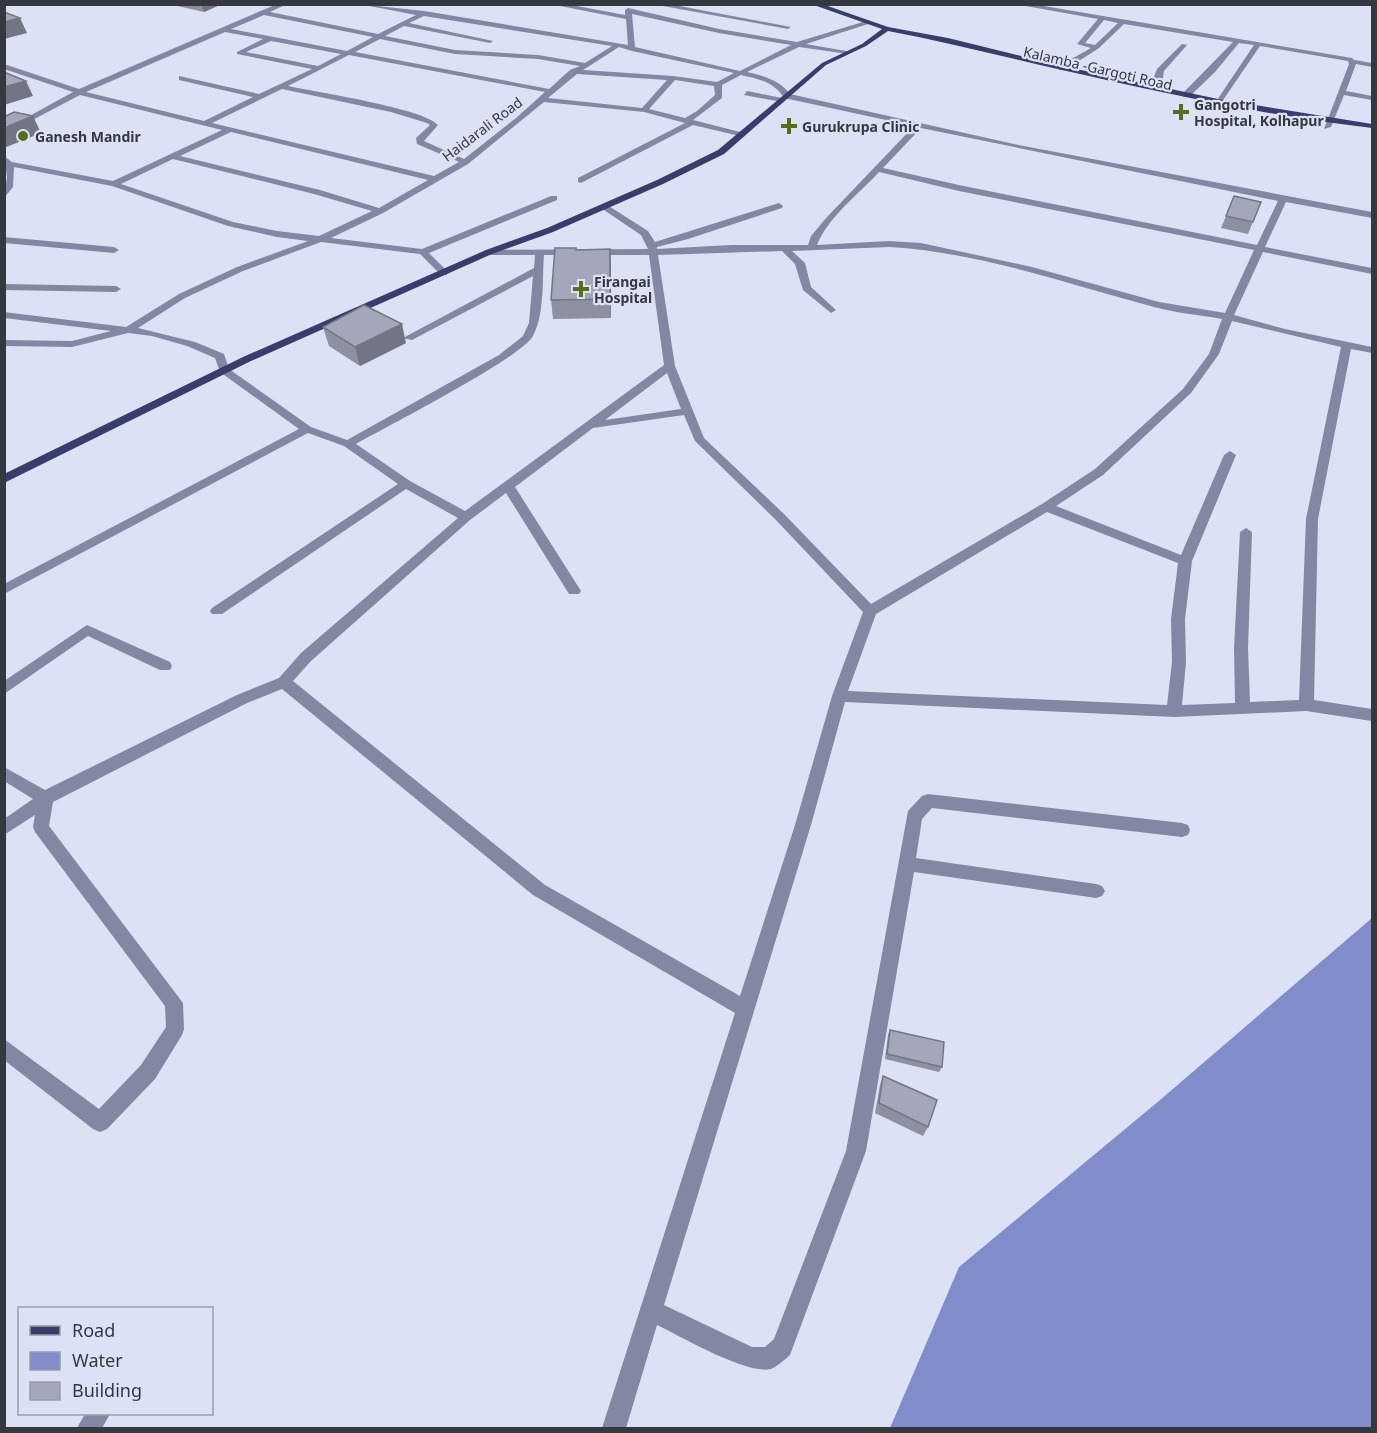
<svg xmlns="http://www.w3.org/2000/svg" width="1377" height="1433" font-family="'Noto Sans',sans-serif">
<rect width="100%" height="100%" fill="#dde1f4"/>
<path fill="#818dca" d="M1372 918V1428H890L959 1267 1160 1100Z"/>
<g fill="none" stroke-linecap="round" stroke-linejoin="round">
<path fill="#8288a3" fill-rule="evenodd" d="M277 4H287L270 12 378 34 416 15 359 4 424 11 628 45 626 19 550 4H566L625 15V10L628 8 719 29 797 42 866 21 868 24 806 44 846 51 848 54 799 47 747 72C764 76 780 80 790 94L1014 144 1372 212V218L1286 202 1265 247 1372 268V274L1263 252 1234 315 1285 329 1372 347V353L1351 349 1318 519 1314 700 1372 709V721L1306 711 1174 717 845 702 811 825 664 1305 752 1347H765L774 1339 846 1151 908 811 922 796 928 794 1182 823 1188 825 1190 830 1188 835 1182 837 932 808 922 819 916 858 1096 884 1102 886 1105 891 1102 896 1096 898 914 872 866 1151 790 1355C784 1360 778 1366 771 1369 747 1375 682 1337 657 1325L626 1428H602L735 1013 533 895 282 689 247 703 53 802 49 826 183 1003 184 1029 182 1035 155 1079 107 1129 100 1132 93 1129 4 1060V1039L99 1109 141 1065 166 1027 165 1006 35 832 33 827 35 815 4 835V819L33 799 4 781V767L45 790 237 695 279 678 301 653 458 518 406 489 222 614H212L210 611 212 608 398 484 344 446 308 433 4 594V584L299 429 220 372 215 358 187 346 152 336 128 333 72 347 4 346V340L72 341 111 331 4 318V312L126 327 179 294 237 267 308 241 277 237 228 226 112 186 14 167 13 187 4 198 7 177 4 156 12 162 113 181 222 130 80 95 4 135V130L73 92 4 69V64L79 89ZM632 14 719 33 791 45 740 71 635 47ZM264 15 373 37 347 51 231 29ZM424 16 612 46 585 63 538 55 455 50 385 36 404 26 490 43 493 41 409 23ZM225 32 263 39 237 52V54L312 69 259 94 179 76V80L253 97 204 121 86 92ZM380 39 455 54 538 59 580 66 570 70 549 89 355 52ZM271 41 341 54 318 66 246 52ZM619 47 632 51 734 73 717 82 673 76 583 70ZM349 55 545 92 516 118 464 159 424 141 438 125C423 108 315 92 288 86ZM577 74 667 80 642 108 548 98ZM741 75C759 79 774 82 784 98L914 126 827 217 811 236 808 245H731L657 249V247L688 239 782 208 783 206 779 203 655 242 648 231 604 203 600 206 601 208 641 235 648 249 486 250 484 252 489 255H535L534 268 403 338 412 340 533 276 529 323 523 336 499 355 347 440 311 427 229 369 224 354 195 342 138 328 185 298 243 271 321 242 420 254 441 275H447V271L429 253 557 200V196H551L422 249 331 238 383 213 468 164 544 102 644 112 685 123 578 178V182L581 183 693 125 744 137V133L693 120 722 98V85ZM675 80 714 86 715 95 697 111 685 118 649 109ZM282 89 391 112 427 123 430 125 416 138 417 144 459 162 434 176 212 123ZM921 128 1278 201 1257 245 959 185 883 168ZM231 132 428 180 379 208 320 190 180 156ZM173 159 314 194 372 211 319 236 277 231 233 222 121 184ZM879 172 959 191 1254 250 1225 313 1159 302 1032 267 921 243 889 241 817 245C828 217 859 194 879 172ZM889 247C979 252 1067 284 1154 307 1176 313 1200 315 1222 319L1209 354 1183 389 1095 469 1042 504 871 604 784 514 704 438 675 366 658 255 782 251 795 264 803 290 831 313 836 310 811 287 805 263 792 251ZM544 255H649L664 365 465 511 410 481 356 444C386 427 521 358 533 336 545 313 542 280 544 255ZM1232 321 1341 347 1306 519 1299 700 1250 702 1248 648 1252 532 1246 528 1240 532 1234 648 1235 703 1182 705 1186 662 1185 619 1192 561 1236 455 1230 451 1224 455 1181 555 1056 506 1103 475 1191 393 1219 354ZM667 373 681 409 605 420ZM684 415 695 441 776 520 863 612 832 696 795 825 740 996 545 885 293 681 311 661 470 520 506 493 569 594H579L581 591 515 487 593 428ZM1047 512 1178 563 1171 619 1172 662 1167 705 848 691 876 614Z
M652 4H669L791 27 788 29Z
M1014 4H1032L1352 58 1354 60 1372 63V67L1356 64 1346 91 1372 96V100L1344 95 1331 127 1324 129 1349 64 1348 61 1260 46 1221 103H1215L1254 45 1239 43 1215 72 1189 97H1183V93L1233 42 1124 24 1099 48 1065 70H1059V66L1091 48 1077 44 1098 19ZM1104 20 1118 23 1095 45 1085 43Z
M1182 44 1187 45 1164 71 1163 78 1155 89H1149L1157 69Z
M747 91 782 98 786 100 782 102 744 95Z
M4 237 114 247 119 250 114 253 4 243Z
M4 284 116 286 121 289 116 292 4 290Z
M87 625 170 662 172 666 170 670H160L88 636 4 694V681Z
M85 1414H110L102 1428H77Z"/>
<path fill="#373e6c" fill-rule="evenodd" d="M811 4H822L888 27 948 38 1062 66 1218 99 1372 124V128C1268 116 1164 93 1062 70 1004 57 947 42 888 31L866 46 826 65 724 154 663 184 553 232 492 254 251 361 4 483V474L243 357 486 250 547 228 657 180 718 150 822 63 862 44 882 29Z"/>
</g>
<path fill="#8c909f" d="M168 4H222L204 12Z
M1261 202 1248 234 1221 228 1226 216Z
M576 250 611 268V318L553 319 551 300Z
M323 327 406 343 360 366 329 346Z
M890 1030 942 1067 939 1072 885 1059 888 1035Z
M883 1076 928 1127 923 1136 875 1113 880 1085Z"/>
<path fill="#727582" d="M201 4H222L204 12Z
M20 18 27 33 4 39V22Z
M26 81 33 96 4 105V87Z
M33 116 41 133 4 148V128Z
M610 249 611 268V318L610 299Z
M402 324 406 343 360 366 355 347Z"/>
<path fill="#a3a7b9" stroke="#727582" stroke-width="1.5" d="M4 12 20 18 4 22Z
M4 72 26 81 4 87Z
M14 112 33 116 4 128V117Z
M1234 196 1261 202 1253 222 1226 216Z
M555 248H576V250L610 249V299L551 300Z
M364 305 402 324 355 347 323 327Z
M890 1030 944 1042 942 1067 887 1054Z
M883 1076 937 1100 928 1127 879 1103Z"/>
<g fill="#556d1f" stroke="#dde1f4" stroke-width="2">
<path d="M1178 103h6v6h6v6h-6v6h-6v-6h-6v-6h6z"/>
<path d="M786 117h6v6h6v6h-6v6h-6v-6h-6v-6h6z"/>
<circle cx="23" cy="136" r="6"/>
<path d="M578 280h6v6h6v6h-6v6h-6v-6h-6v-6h6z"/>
</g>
<g text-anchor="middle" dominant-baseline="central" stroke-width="4.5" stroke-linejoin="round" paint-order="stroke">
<g font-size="14" fill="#363840" stroke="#dde1f4">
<text transform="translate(1098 68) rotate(13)">Kalamba -Gargoti Road</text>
<text transform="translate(482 129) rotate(-37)">Haidarali Road</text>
</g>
<g font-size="14" font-weight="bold" fill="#363840" stroke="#dde1f4" text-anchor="start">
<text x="1194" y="104">Gangotri<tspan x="1194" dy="16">Hospital, Kolhapur</tspan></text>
<text x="802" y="126">Gurukrupa Clinic</text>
<text x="35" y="136">Ganesh Mandir</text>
<text x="594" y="281">Firangai<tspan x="594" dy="16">Hospital</tspan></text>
</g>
</g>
<rect width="1377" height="1433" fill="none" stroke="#363840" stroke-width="12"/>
<rect x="18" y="1307" width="195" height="108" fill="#dde1f4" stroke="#9a9dac" stroke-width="1.5"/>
<rect x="30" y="1326" width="30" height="9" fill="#373e6c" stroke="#9a9dac" stroke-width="1.5"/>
<text x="72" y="1337" font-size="18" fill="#363840">Road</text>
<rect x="30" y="1352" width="30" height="18" fill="#818dca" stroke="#9a9dac" stroke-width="1.5"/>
<text x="72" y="1367" font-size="18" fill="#363840">Water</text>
<rect x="30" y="1382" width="30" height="18" fill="#a3a7b9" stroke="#9a9dac" stroke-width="1.5"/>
<text x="72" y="1397" font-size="18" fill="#363840">Building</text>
</svg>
